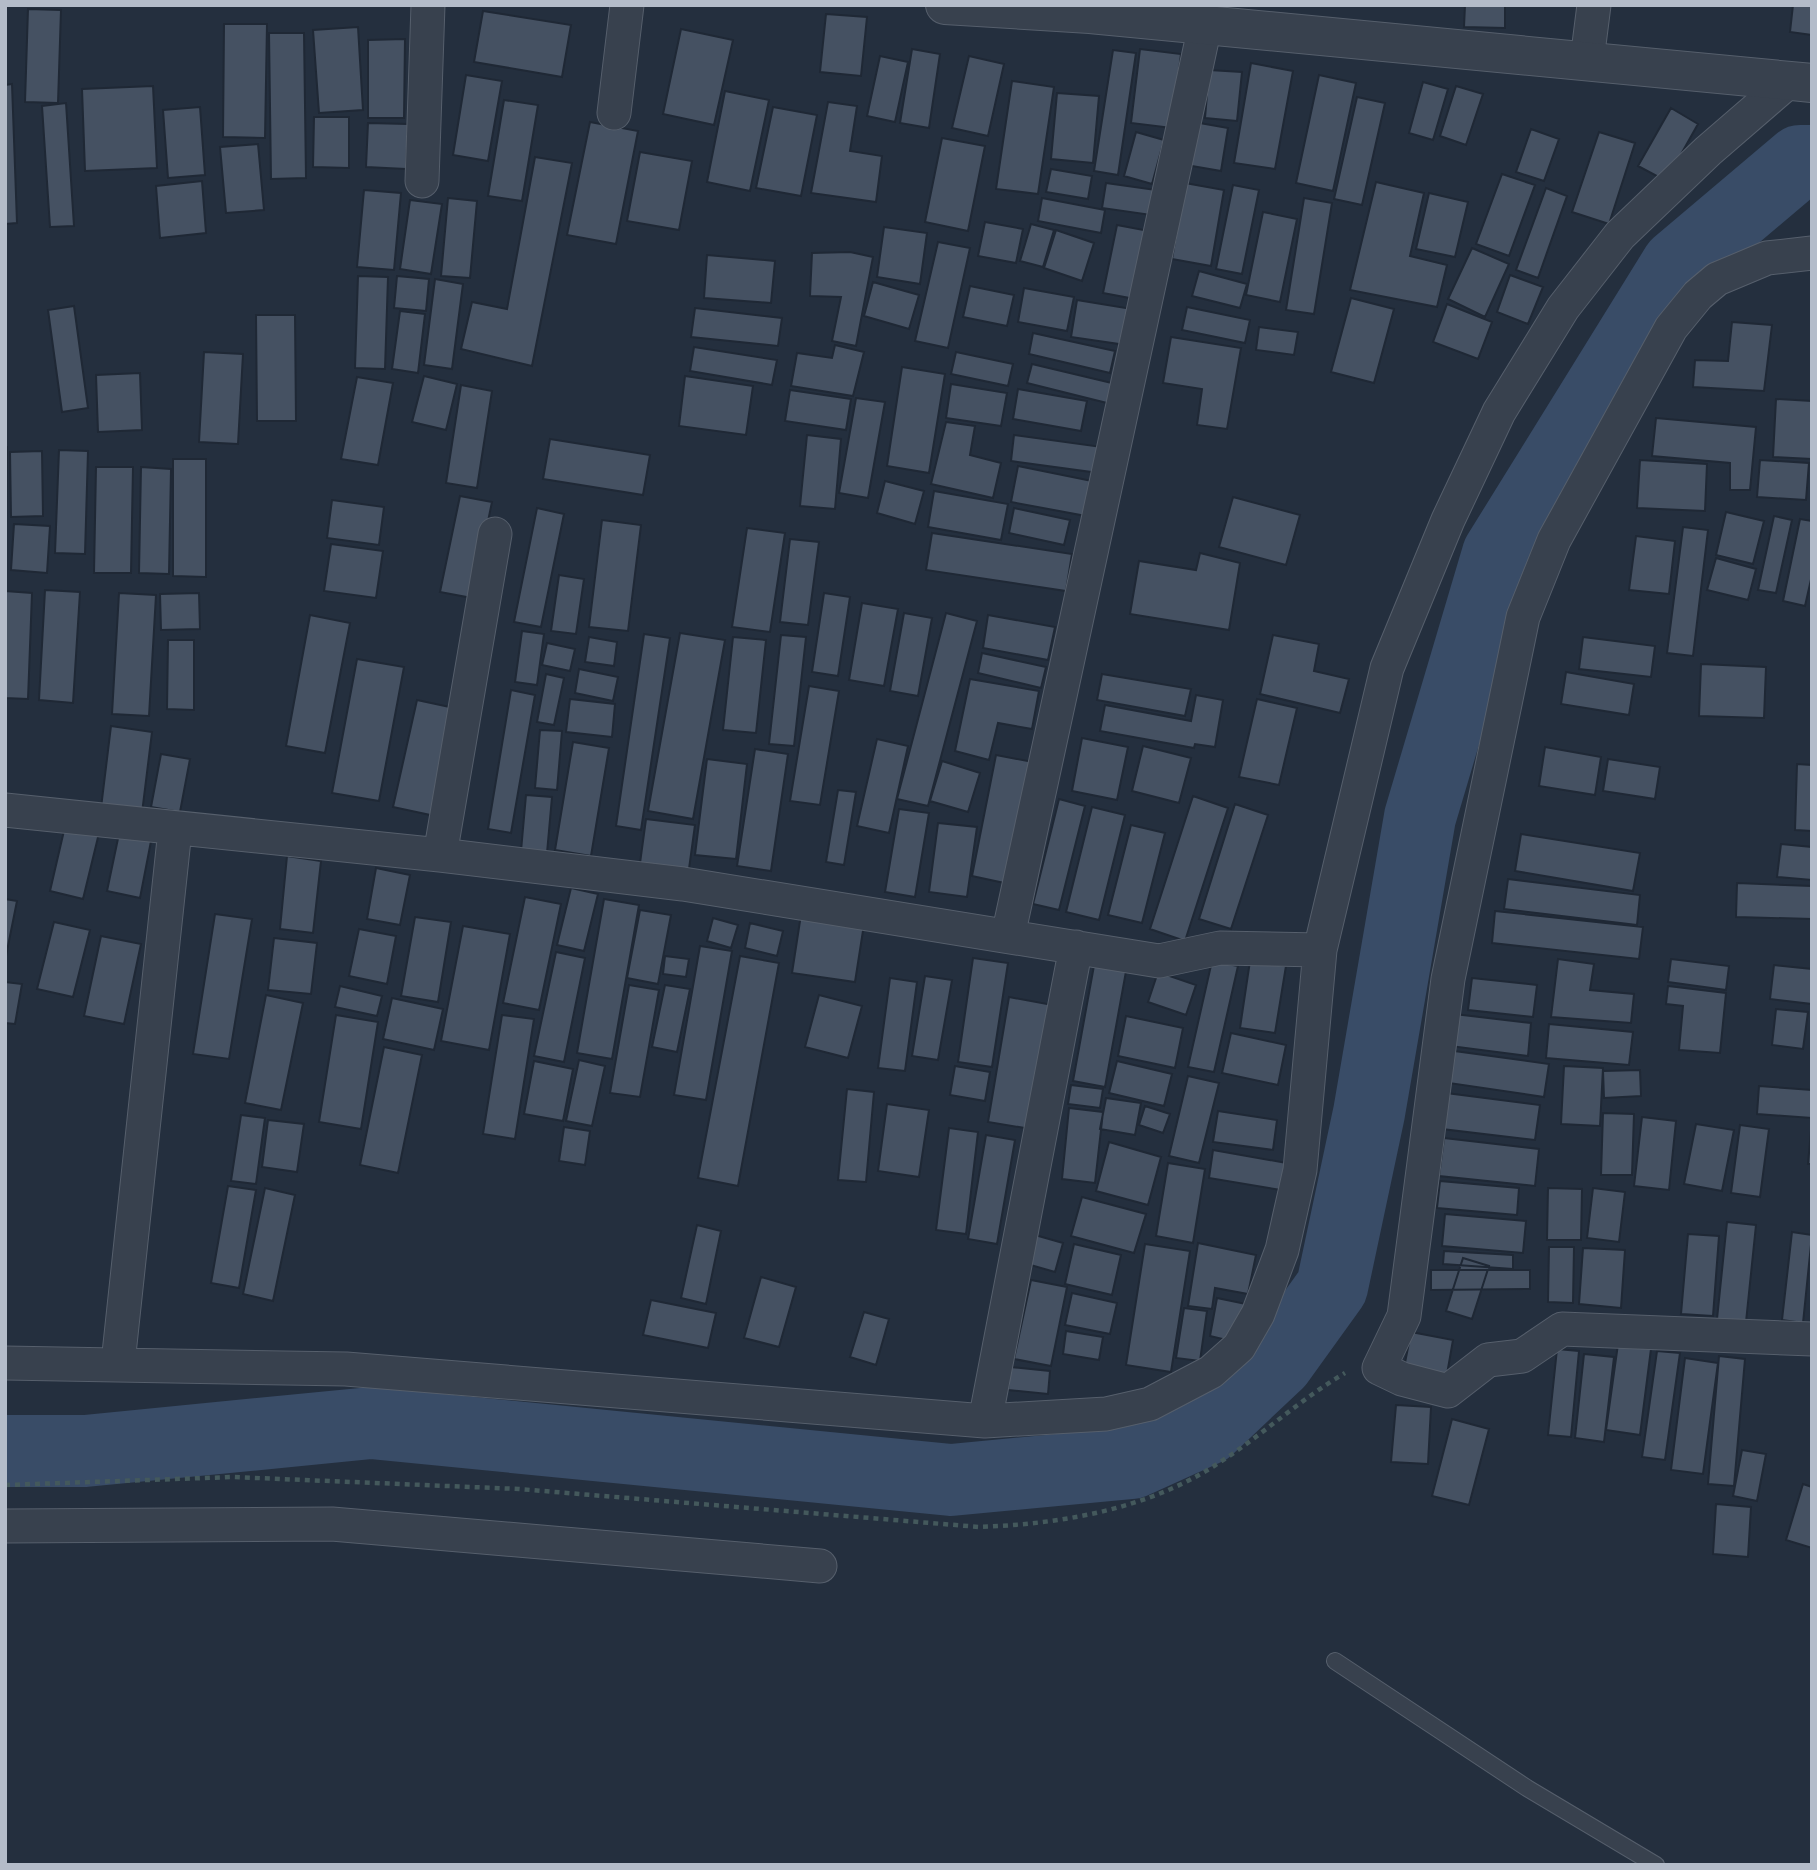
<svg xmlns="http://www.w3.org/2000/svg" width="1817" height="1870" font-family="'Nunito Sans',sans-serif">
<rect width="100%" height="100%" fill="#242f3e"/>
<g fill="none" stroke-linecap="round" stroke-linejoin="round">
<path stroke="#394c67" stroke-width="72" d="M5 1451H85L371 1423 951 1480 1132 1463 1207 1429 1278 1362 1332 1287 1369 1113 1420 817 1498 554 1677 265 1800 161H1812"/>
</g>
<path fill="#455162" stroke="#1f2835" stroke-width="2" d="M1465 5H1505V28L1464 27Z
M1793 5H1812V35L1790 32Z
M28 9 61 10 58 103 25 102Z
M483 11 571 25 562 77 474 62Z
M826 14 867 17 861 76 820 72Z
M224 24H267L265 138 223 137Z
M358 27 363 110 319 113 313 30Z
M681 29 733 40 714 125 663 114Z
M269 33H304L306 178 271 179Z
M405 39 404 118H368V40Z
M912 49 940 54 929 128 900 123Z
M1140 49 1181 54 1172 128 1131 123Z
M1113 50 1136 53 1118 175 1094 171Z
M880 56 908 62 895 122 867 116Z
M969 56 1004 64 988 136 952 128Z
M1251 63 1293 71 1275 169 1234 163Z
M1209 70 1242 72 1237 121 1205 118Z
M466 75 502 81 488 161 453 155Z
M1319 75 1356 83 1333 191 1296 183Z
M1012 81 1054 87 1038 194 996 189Z
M1423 82 1448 89 1433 140 1409 133Z
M12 84 17 223 5 224V85Z
M153 86 157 168 85 171 82 89Z
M1456 86 1483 94 1466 145 1440 136Z
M725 91 769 100 750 191 707 182Z
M1057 93 1099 96 1093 163 1051 159Z
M1357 97 1385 103 1362 205 1334 199Z
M504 100 538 105 522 201 488 196Z
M828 102 857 106 850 151 882 156 876 202 811 193Z
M66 103 74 226 50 227 42 106Z
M200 107 205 175 168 178 163 110Z
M773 107 817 115 801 196 756 188Z
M1671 108 1698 124 1666 181 1638 166Z
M314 117H349V168L313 167Z
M590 122 638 131 616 244 567 235Z
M1194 122 1228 128 1221 171 1186 165Z
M368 123 408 124 406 169 366 167Z
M1531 129 1559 139 1544 181 1516 172Z
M1136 132 1164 140 1152 184 1124 176Z
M1599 132 1635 143 1609 224 1572 212Z
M942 138 985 146 968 231 925 222Z
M258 144 264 210 226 213 220 147Z
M640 152 692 161 679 230 627 221Z
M535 157 572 163 532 366 461 349 472 302 507 309Z
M1051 169 1092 176 1088 199 1046 192Z
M1502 174 1535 185 1509 256 1476 244Z
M202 181 206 233 160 238 156 186Z
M1376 182 1424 193 1410 256 1447 265 1437 307 1350 290Z
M1106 183 1156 190 1151 215 1102 208Z
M1185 183 1224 190 1211 266 1172 259Z
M1233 185 1259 190 1242 274 1216 269Z
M1546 188 1567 196 1538 278 1516 270Z
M364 190 401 193 394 270 357 267Z
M1429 193 1468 202 1455 257 1416 249Z
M448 198 477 201 470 278 441 276Z
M1042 198 1105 210 1101 233 1038 221Z
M1304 198 1332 203 1314 314 1286 310Z
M410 200 442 204 431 274 400 269Z
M1263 212 1297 219 1280 302 1246 295Z
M985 222 1023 229 1016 263 978 256Z
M1031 224 1054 230 1043 267 1020 261Z
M1117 225 1149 231 1135 299 1103 293Z
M884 227 927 233 920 284 877 277Z
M1056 230 1094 243 1082 281 1044 268Z
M938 242 970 248 948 348 915 341Z
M1472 248 1509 264 1485 317 1448 299Z
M850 252 873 257 856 346 832 341 841 297 810 296 812 253Z
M707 255 775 261 771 303 704 298Z
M1199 271 1247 284 1240 308 1192 296Z
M1510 275 1543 287 1528 324 1497 312Z
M358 276 388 277 385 369 355 368Z
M397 276 429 279 426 311 394 308Z
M435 279 463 284 452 369 424 365Z
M873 282 919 295 909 329 864 316Z
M970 286 1014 295 1007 326 963 317Z
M1024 288 1074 297 1067 331 1018 322Z
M1351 298 1394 309 1374 383 1331 372Z
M1077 300 1132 309 1126 345 1071 337Z
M1447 304 1492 322 1478 359 1433 342Z
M74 306 88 408 62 412 48 310Z
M1187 307 1250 320 1245 343 1182 330Z
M695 308 782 318 778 346 691 337Z
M400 311 425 314 418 373 392 369Z
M256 315H295L296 421H257Z
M1732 322 1772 325 1764 391 1693 387 1695 360 1728 361Z
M1259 327 1298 332 1294 355 1256 350Z
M1033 333 1115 351 1110 373 1029 354Z
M1171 337 1241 348 1227 429 1197 425 1202 389 1163 383Z
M835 345 864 352 853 396 791 386 797 353 832 358Z
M694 347 777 360 772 385 690 371Z
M204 352 243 354 238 444 199 442Z
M956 352 1013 364 1008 386 951 374Z
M1032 364 1116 384 1111 404 1027 383Z
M902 367 945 374 929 473 887 466Z
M140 373 142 430 98 432 96 375Z
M424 376 457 384 446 430 412 422Z
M685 376 753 386 746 435 679 426Z
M357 377 393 383 378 465 341 459Z
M951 384 1007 393 1001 426 946 418Z
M461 385 492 391 477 488 446 483Z
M1018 389 1087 401 1081 431 1013 419Z
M790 390 851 399 846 430 785 421Z
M856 398 885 402 868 498 839 493Z
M1776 399 1812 401V459L1773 457Z
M1656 418 1756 427 1750 490H1730V463L1652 456Z
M946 422 975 426 970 455 1001 463 993 498 931 484Z
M807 435 841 439 835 509 800 506Z
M1014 435 1102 447 1099 473 1011 461Z
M550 439 650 455 643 495 543 479Z
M5 447H7L6 523H5Z
M59 450 88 451 85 554 55 553Z
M42 451 43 516 11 517 10 452Z
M173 459H206V577L173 576Z
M1640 460 1707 464 1705 511 1637 508Z
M1760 460 1809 463 1806 500 1757 497Z
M1018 466 1092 481 1086 516 1011 502Z
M96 467H133L131 573H94Z
M141 467 171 469 169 574 139 573Z
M885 481 924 491 915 524 877 513Z
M934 491 1008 504 1001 540 928 527Z
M460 496 492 502 472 598 440 592Z
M1233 497 1300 515 1286 565 1219 547Z
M332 500 384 507 379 545 327 538Z
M537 508 564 514 541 627 514 622Z
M1014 508 1070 520 1064 545 1009 533Z
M1726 512 1764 521 1753 564 1716 555Z
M1774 516 1792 520 1776 593 1758 590Z
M1800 519 1812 521V575L1805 606 1783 601Z
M602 520 641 525 628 631 589 627Z
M14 524 50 526 47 573 11 570Z
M1683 527 1708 530 1693 656 1667 653Z
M747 528 785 533 770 632 732 627Z
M932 533 1072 554 1066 591 926 570Z
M1636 536 1675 541 1669 594 1629 590Z
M790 539 819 542 808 625 780 622Z
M331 544 383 551 376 598 324 591Z
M1200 553 1240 563 1229 630 1130 614 1139 561 1196 570Z
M1716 558 1756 569 1748 600 1707 590Z
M559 575 584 579 576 634 551 631Z
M45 590 80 592 73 703 39 700Z
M5 591 32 593 28 699 5 698Z
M119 593 156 595 149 716 112 714Z
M199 593 200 629 161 630 160 594Z
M824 593 850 597 838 676 812 672Z
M862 603 898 609 884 686 849 680Z
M904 613 932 618 918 696 890 691Z
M946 613 977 621 928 806 897 799Z
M310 615 350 623 325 753 286 746Z
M988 615 1055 627 1048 660 983 648Z
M522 631 544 634 537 685 515 682Z
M680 633 725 640 693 819 648 811Z
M644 634 670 638 641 830 616 826Z
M781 635 806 637 794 746 769 744Z
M1273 635 1319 644 1314 671 1349 679 1340 713 1260 694Z
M589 637 617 642 614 666 585 662Z
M733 637 766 640 756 733 723 730Z
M1583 637 1655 646 1651 677 1579 669Z
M168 640H194V710L167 709Z
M547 643 575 649 570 671 542 665Z
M982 653 1046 667 1041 688 978 673Z
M357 659 404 667 379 801 332 793Z
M1701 664 1766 667 1764 718 1699 716Z
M579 669 618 677 613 701 575 693Z
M1566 672 1634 684 1629 715 1561 704Z
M546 674 564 678 554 725 537 722Z
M1102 674 1191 689 1185 716 1097 700Z
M970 679 1039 691 1032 729 998 723 989 760 955 751Z
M809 686 839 691 820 805 790 801Z
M511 690 535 695 511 833 488 829Z
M1196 695 1223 700 1215 747 1195 744 1194 748 1100 731 1105 705 1191 721Z
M570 699 615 704 612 737 566 732Z
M1257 699 1297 708 1279 785 1239 777Z
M417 700 459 709 435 816 393 807Z
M111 726 152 732 142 813 101 808Z
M540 730 562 731 557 790 535 788Z
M1082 738 1128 747 1117 800 1072 791Z
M877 739 908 746 889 833 857 826Z
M573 742 609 748 591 856 555 850Z
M1143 746 1191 758 1179 803 1132 791Z
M1545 747 1601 757 1595 795 1539 786Z
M755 749 788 754 771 871 737 866Z
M161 754 190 759 180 812 151 807Z
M996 755 1033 762 1009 884 972 876Z
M707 759 747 764 736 859 695 855Z
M1608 759 1660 767 1655 799 1603 791Z
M942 761 980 773 968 812 930 801Z
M1797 764 1812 765V831L1795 830Z
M838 790 856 792 844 865 826 862Z
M526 795 552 797 547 853 521 851Z
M1193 796 1228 808 1185 941 1150 929Z
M1059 799 1085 806 1059 910 1033 904Z
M1235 804 1268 815 1231 929 1199 919Z
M1092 807 1125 815 1099 920 1066 912Z
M899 809 929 813 915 897 885 892Z
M646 819 695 825 689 869 640 863Z
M66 822 100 829 83 899 50 891Z
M938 823 977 827 967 897 929 892Z
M1131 825 1165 833 1142 923 1108 915Z
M120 829 152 836 140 898 107 891Z
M1521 834 1640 853 1633 891 1515 871Z
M1781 844 1812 847V880L1777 877Z
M287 856 321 861 313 933 280 929Z
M376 868 410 875 400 925 367 919Z
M1508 879 1640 895 1637 925 1504 909Z
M1737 883 1812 886V919L1736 917Z
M571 888 598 894 584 951 557 945Z
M525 897 561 904 539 1010 503 1003Z
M5 899 17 901 5 961Z
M604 899 639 905 612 1059 577 1053Z
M802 908 865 918 855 982 792 973Z
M640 910 671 915 658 984 627 978Z
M1495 911 1643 927 1639 959 1492 943Z
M215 914 252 919 229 1059 193 1054Z
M415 917 451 922 438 1002 401 996Z
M713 918 738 925 731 948 707 941Z
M54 922 90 930 73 997 37 989Z
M750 923 783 931 777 956 745 948Z
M463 926 510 934 489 1050 441 1041Z
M359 929 396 936 387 984 349 976Z
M101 936 141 944 124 1024 84 1016Z
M274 938 317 943 311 994 268 990Z
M700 946 732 951 706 1100 674 1095Z
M556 952 585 958 564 1062 534 1056Z
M665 956 689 959 686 977 663 974Z
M740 956 779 963 738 1186 698 1178Z
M973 958 1008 963 992 1067 958 1062Z
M1558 959 1594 964 1590 990 1634 994 1631 1023 1551 1017Z
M1671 959 1729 966 1726 990 1668 982Z
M1095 960 1127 966 1105 1087 1073 1081Z
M1212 961 1238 966 1214 1072 1188 1067Z
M1250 961 1286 966 1275 1033 1240 1028Z
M1774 965 1812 969V1004L1770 999Z
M1158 972 1196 985 1186 1015 1148 1002Z
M925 976 952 980 938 1060 912 1056Z
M890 978 917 982 905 1071 878 1068Z
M1472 978 1537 985 1533 1017 1468 1010Z
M5 982 22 984 15 1024 5 1023Z
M629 985 659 990 640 1097 610 1093Z
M665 985 690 989 677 1052 652 1047Z
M340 986 382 996 377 1016 335 1007Z
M1668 986 1726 993 1720 1053 1679 1050 1683 1006 1666 1004Z
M266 995 303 1003 281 1110 245 1103Z
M819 995 862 1006 848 1058 805 1047Z
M1009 997 1058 1006 1037 1130 988 1122Z
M392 998 443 1009 434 1050 383 1039Z
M1776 1009 1808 1012 1803 1049 1772 1045Z
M1454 1014 1531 1023 1528 1056 1450 1046Z
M336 1015 378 1022 361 1129 319 1122Z
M502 1015 534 1019 515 1139 483 1134Z
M1126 1016 1183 1028 1175 1068 1118 1056Z
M1549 1024 1633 1032 1629 1065 1546 1058Z
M1231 1033 1286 1045 1278 1085 1222 1073Z
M384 1047 422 1055 398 1173 360 1165Z
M1447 1050 1549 1064 1544 1097 1442 1082Z
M579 1060 605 1066 592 1126 566 1121Z
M534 1061 573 1069 563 1121 524 1114Z
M1117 1061 1172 1074 1164 1106 1109 1093Z
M955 1066 990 1072 985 1101 950 1095Z
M1564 1066 1603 1068 1600 1126 1561 1124Z
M1640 1070 1641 1096 1604 1098 1603 1071Z
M1188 1076 1219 1083 1199 1163 1169 1156Z
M1071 1085 1103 1089 1100 1108 1068 1104Z
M1759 1086 1812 1090V1118L1757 1114Z
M847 1089 874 1092 866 1182 838 1180Z
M1446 1093 1540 1105 1535 1140 1442 1129Z
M1106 1098 1141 1103 1135 1135 1100 1129Z
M887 1104 929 1110 919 1177 878 1171Z
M1145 1106 1170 1114 1163 1133 1139 1125Z
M1069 1108 1103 1112 1095 1183 1062 1179Z
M1218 1111 1277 1120 1273 1150 1213 1142Z
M1603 1113 1634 1114 1632 1175H1601Z
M241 1115 265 1118 256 1184 231 1181Z
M1642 1117 1676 1121 1669 1190 1634 1186Z
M268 1120 304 1124 297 1172 262 1167Z
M1696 1124 1734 1130 1722 1191 1684 1184Z
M1740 1125 1769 1129 1760 1197 1731 1193Z
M564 1127 590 1131 585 1165 559 1161Z
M949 1128 978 1132 966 1234 936 1230Z
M1811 1131H1812V1164H1808Z
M986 1135 1015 1140 997 1244 968 1239Z
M1444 1138 1539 1149 1535 1186 1439 1176Z
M1109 1142 1161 1157 1148 1205 1096 1191Z
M1213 1150 1292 1164 1287 1191 1209 1178Z
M1168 1163 1205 1169 1193 1243 1156 1236Z
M1440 1181 1519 1188 1517 1215 1437 1208Z
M228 1186 256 1190 239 1288 211 1283Z
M265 1188 295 1195 273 1301 243 1294Z
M1548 1188 1582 1189 1581 1240H1547Z
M1593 1188 1625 1192 1619 1242 1587 1238Z
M1082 1197 1146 1214 1134 1253 1071 1236Z
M1445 1214 1526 1221 1523 1253 1442 1246Z
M1727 1222 1756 1225 1746 1322 1717 1319Z
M697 1225 721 1231 706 1304 681 1298Z
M1792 1232 1812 1235 1803 1323 1782 1320Z
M1688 1234 1719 1236 1713 1316 1681 1314Z
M1035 1235 1063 1243 1055 1272 1027 1264Z
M1198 1243 1256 1255 1248 1294 1215 1288 1212 1309 1188 1306Z
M1074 1244 1121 1255 1112 1295 1065 1284Z
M1145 1244 1190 1251 1171 1372 1126 1365Z
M1549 1247H1574L1573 1303 1548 1302Z
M1583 1248 1625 1250 1621 1308 1579 1304Z
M1444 1251 1513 1255V1269L1443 1264Z
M1463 1258 1489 1266 1472 1319 1446 1311Z
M1431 1270H1530V1289L1431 1290Z
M761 1277 796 1287 779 1347 744 1338Z
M1031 1280 1067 1287 1051 1366 1014 1359Z
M1072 1293 1117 1303 1110 1334 1065 1325Z
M1217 1298 1246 1304 1239 1343 1210 1336Z
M651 1300 716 1313 708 1348 643 1335Z
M1184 1308 1207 1311 1200 1361 1176 1358Z
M864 1312 889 1319 876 1365 850 1357Z
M1066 1331 1103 1337 1099 1360 1063 1354Z
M1411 1332 1453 1340 1446 1380 1403 1373Z
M1618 1344 1651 1349 1640 1435 1606 1430Z
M1557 1349 1579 1351 1571 1437 1548 1435Z
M1657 1351 1680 1353 1665 1460 1642 1457Z
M1584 1354 1614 1357 1604 1442 1575 1438Z
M1719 1356 1745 1359 1734 1486 1708 1484Z
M1685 1358 1718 1363 1703 1474 1671 1470Z
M1010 1367 1050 1371 1048 1394 1008 1390Z
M1396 1405 1431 1407 1428 1464 1391 1462Z
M1452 1419 1489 1429 1469 1505 1432 1496Z
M1742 1450 1766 1454 1757 1501 1733 1496Z
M1803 1484 1812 1487V1548L1786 1540Z
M1716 1504 1751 1507 1748 1557 1713 1554Z"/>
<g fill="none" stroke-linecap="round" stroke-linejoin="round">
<g stroke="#565f6c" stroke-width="18">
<path id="service" d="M1335 1661 1527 1788 1656 1865"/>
</g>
<g stroke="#565f6c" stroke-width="35">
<path id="minor" d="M1587 60 1594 5
M614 113 627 5
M422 181 428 5
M1812 253 1767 258 1717 279 1698 295 1671 328 1554 540 1523 617 1448 979 1404 1316 1379 1368 1402 1379 1448 1391 1488 1360 1522 1356 1562 1329 1812 1339
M5 810 440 855 683 884 1159 961 1220 948 1320 950 1300 1170 1282 1250 1258 1314 1239 1347 1211 1372 1150 1404 1106 1414 985 1421 346 1369 5 1363
M440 855 495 534
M1008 936 1205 26
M1320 950 1387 668 1448 520 1499 412 1563 308 1620 235 1708 151 1789 81
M118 1363 175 830
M985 1421 1076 947
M5 1526 332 1524 820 1566"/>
</g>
<g stroke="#565f6c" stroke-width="40">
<path id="tertiary" d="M945 5 1090 14 1812 83"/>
</g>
<path stroke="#44595c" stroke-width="4.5" stroke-dasharray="5 5" stroke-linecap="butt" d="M5 1485 233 1477 519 1489 979 1527C1059 1524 1145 1510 1214 1466 1259 1438 1299 1400 1345 1373"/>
<use href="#service" stroke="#38414e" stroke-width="16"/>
<use href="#minor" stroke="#38414e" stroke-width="33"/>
<use href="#tertiary" stroke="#38414e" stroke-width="38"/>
</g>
<rect width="1817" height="1870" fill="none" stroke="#b4bcc9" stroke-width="14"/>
</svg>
